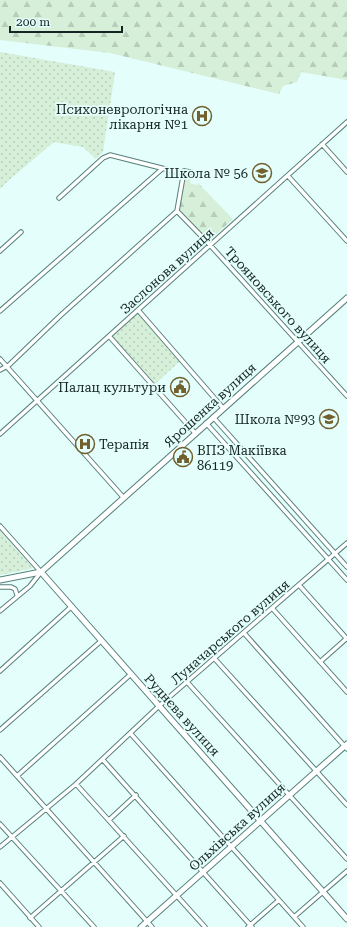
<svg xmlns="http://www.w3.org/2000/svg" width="347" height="927" font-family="'Roboto Serif',serif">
<defs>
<pattern id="grass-dots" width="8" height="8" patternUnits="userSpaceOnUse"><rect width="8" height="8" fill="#d5efd9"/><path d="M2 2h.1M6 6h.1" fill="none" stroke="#b6cdba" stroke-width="1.8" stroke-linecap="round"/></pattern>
<pattern id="forest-firs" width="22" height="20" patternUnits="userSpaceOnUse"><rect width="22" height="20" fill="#d5efd9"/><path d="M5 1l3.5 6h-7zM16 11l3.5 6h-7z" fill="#b6cdba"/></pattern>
</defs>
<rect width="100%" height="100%" fill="#e4fefb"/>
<path fill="url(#grass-dots)" d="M0 52 115 72 103 152 96 159 83 147 54 142 9 180 0 189Z
M138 310 181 360 153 386 109 336Z
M0 531 33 568 0 575Z"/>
<path fill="url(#forest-firs)" d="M0 0H347V80L301 72 297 82 283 86 279 94 110 53 0 40Z
M186 173 191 174 190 183 197 185 198 183 233 219 209 241 179 211Z"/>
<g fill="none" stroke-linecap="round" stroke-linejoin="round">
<g stroke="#57807b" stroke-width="5.5">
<path id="street" d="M322 144 347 172
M288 176 347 241
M59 198 103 158 110 155 181 173 184 171
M177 211 210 245 347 396
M177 211 184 171 191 172
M0 251 21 232
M138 310 223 408
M0 311 162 169
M109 336 195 433
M0 359 123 497
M0 370 9 365 61 315 177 211
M213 417 347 567
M206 423 347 580
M0 434 347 122
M0 526 41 572 30 586 0 611
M299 585 347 639
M0 587H11L15 589 17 595
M272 608 347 692
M244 633 347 749
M214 658 347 805
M320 662 347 638
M0 671 72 606
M187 682 347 859
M0 730 101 641
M131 734 303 927
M0 757 152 927
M103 760 252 927
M17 776 131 674
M76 784 205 927
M109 820 136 795
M0 824 94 927
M0 847 76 784 159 706 347 543
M0 883 39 927
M294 917 347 871
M30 918 124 836
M248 927 279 900"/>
</g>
<g stroke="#57807b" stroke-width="7">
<path id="secondary" d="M41 572 347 919
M41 572 347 298
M0 580 41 572
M141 927 347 744"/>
</g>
<use href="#street" stroke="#fff" stroke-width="3.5"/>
<use href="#secondary" stroke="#fff" stroke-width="5"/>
</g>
<defs>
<g id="hospital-ring" transform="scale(1)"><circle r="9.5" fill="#e4fefb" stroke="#70612f" stroke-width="1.5"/><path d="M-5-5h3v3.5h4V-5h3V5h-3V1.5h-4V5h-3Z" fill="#70612f"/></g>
<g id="school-ring" transform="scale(1)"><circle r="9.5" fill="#e4fefb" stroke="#70612f" stroke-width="1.5"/><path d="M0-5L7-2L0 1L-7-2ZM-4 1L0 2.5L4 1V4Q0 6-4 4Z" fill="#70612f"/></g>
<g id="civic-ring" transform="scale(1)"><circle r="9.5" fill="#e4fefb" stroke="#70612f" stroke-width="1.5"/><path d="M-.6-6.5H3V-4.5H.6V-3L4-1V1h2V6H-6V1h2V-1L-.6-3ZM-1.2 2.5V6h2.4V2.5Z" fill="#70612f"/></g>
</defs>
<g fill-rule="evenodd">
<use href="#hospital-ring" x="202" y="116"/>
<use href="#school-ring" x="262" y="173"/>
<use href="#civic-ring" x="180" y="387"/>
<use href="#school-ring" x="329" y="419"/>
<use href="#hospital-ring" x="85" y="444"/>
<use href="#civic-ring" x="183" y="457"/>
</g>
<g text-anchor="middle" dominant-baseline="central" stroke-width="3.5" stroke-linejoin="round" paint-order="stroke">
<g font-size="13" fill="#142523" stroke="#e4fefb" text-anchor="end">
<text x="188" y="109">Психоневрологічна<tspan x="188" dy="15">лікарня №1</tspan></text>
<text x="248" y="173">Школа № 56</text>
<text x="166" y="387">Палац культури</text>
<text x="315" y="419">Школа №93</text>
<text x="99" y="444" text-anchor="start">Терапія</text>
<text x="197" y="450" text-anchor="start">ВПЗ Макіївка<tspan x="197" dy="15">86119</tspan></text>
</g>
<g font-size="13" fill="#142523" stroke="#e4fefb">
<text transform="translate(167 271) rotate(-42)">Заслонова вулиця</text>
<text transform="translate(278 305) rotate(48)">Трояновського вулиця</text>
<text transform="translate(210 405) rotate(-42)">Ярошенка вулиця</text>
<text transform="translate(230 632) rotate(-41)">Луначарського вулиця</text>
<text transform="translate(182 715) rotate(48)">Руднєва вулиця</text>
<text transform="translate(237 827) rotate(-42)">Ольхівська вулиця</text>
</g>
</g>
<path d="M10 26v6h112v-6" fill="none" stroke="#142523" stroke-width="2"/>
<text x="16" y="26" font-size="12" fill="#142523" stroke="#e4fefb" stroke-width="3" paint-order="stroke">200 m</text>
</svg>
